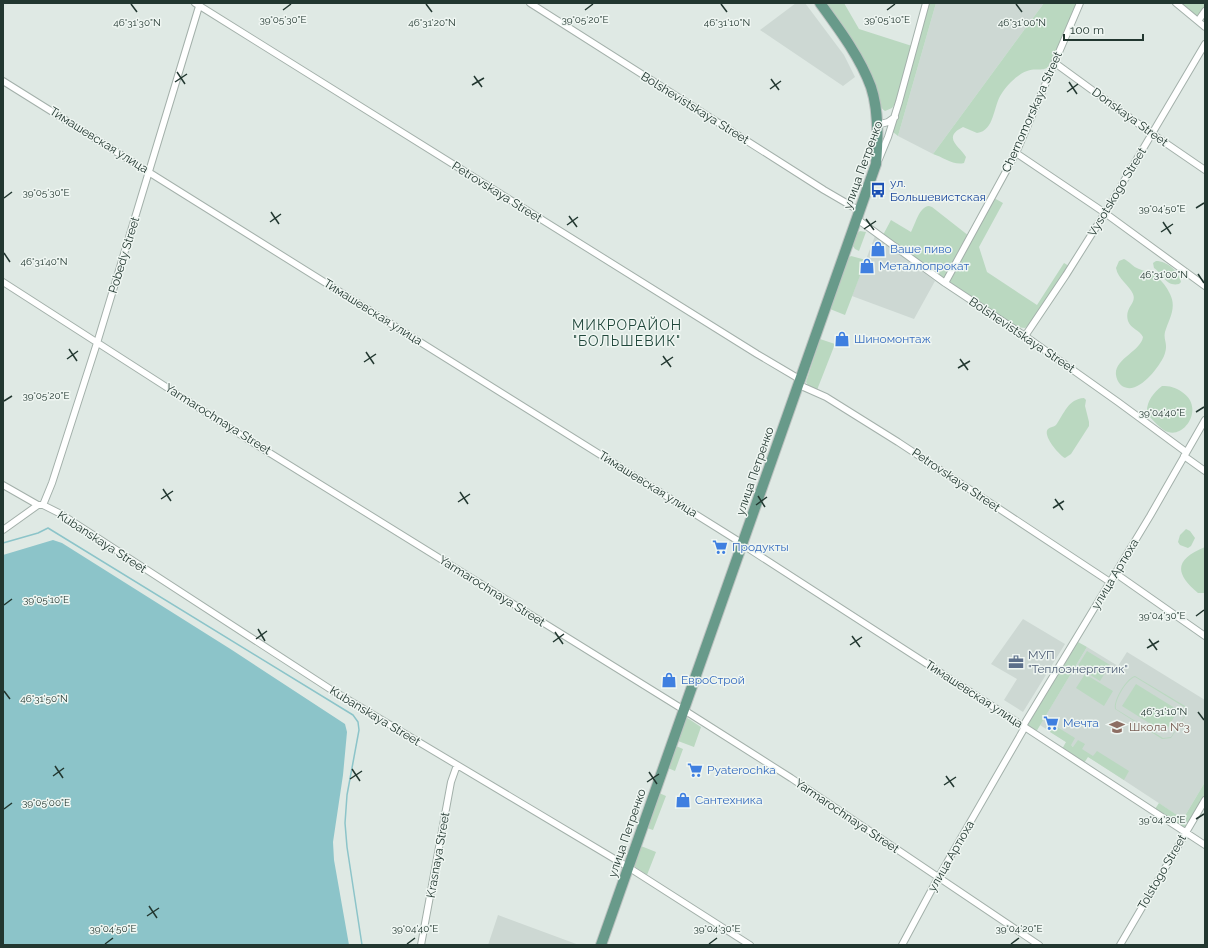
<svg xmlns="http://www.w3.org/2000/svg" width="1208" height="948" font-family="Raleway,sans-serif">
<rect width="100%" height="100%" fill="#dfe9e4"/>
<path fill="#cdd8d3" d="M796 3H805L844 55 855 77 843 86 760 30Z
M936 3H1044L933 154 898 136Z
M875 236 935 281 914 319 852 296Z
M1023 619 1065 644 1023 712 1004 700 1017 679 991 664Z
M1087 647 1118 666 1127 652 1205 700V782L1183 819 1040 725Z
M498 915 579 945H488Z"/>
<path fill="#bad8c0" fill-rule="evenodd" d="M825 3H844L859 29 912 46 895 104 892 108 885 111C876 106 875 83 871 74 863 51 839 23 825 3Z
M929 3H936L898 136 893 132Z
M1044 3H1078L1051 65C1042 73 1037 67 1027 71 1018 74 1007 85 1002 93 993 105 995 131 977 133L963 127C941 138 961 147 966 157L964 163C954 166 943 157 933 154Z
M1179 3H1205C1205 8 1202 14 1196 16Z
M994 198 1003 203 979 247 987 272 1037 305 1064 263 1069 266 1030 324 1025 328 1016 327 948 282Z
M929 206 932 207 969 236 945 280 883 235 891 220 911 232C916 223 919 207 929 206Z
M860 231 866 232 859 251 855 249 852 245 856 234Z
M851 256 866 260 845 315 830 309 848 258Z
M1124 259C1129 261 1133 267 1139 269 1154 274 1163 279 1170 294 1177 308 1169 319 1165 332 1163 341 1169 343 1164 356 1159 367 1139 394 1124 387 1120 385 1117 381 1116 375 1114 359 1141 351 1143 337 1140 330 1131 329 1128 321 1124 307 1137 304 1133 294 1129 285 1118 279 1116 268L1119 261Z
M1156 261C1167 261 1179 271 1181 282L1179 284C1166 287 1163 274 1154 268L1153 263Z
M820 339 835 344 817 390 809 387 806 382Z
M1162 386C1170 386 1175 387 1182 392 1205 407 1185 438 1168 432 1161 430 1153 420 1147 414 1146 402 1153 393 1162 386Z
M1084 398 1086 400 1085 406 1089 422V426L1071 454 1065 458C1059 455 1042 435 1048 429 1050 427 1054 427 1056 425 1064 414 1068 399 1084 398Z
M1186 529 1190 531 1195 538 1191 546 1188 548 1180 545 1178 542 1180 535Z
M1205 547V593H1198C1173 572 1176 559 1205 547Z
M1078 642 1087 647 1036 732 1027 726Z
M1087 651 1110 665 1100 681 1077 667Z
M1085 674 1113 691 1104 706 1076 688Z
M1135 676 1185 706 1186 715 1171 738 1162 739 1115 709C1113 701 1126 678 1135 676ZM1135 677 1184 707 1185 715 1171 737 1163 738 1116 709C1114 701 1127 679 1135 677Z
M1136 684 1178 710 1165 733 1122 706Z
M686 717 701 727 694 747 678 741Z
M1054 725 1075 738 1071 745 1073 747 1078 740 1085 744 1082 749 1093 756 1097 751 1129 771 1124 780 1088 757 1084 763 1062 749 1066 742 1050 732Z
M676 746 683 749 675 771 668 768Z
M1205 782V796L1185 829 1155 809 1159 803 1183 819Z
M659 793 666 796 653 830 647 828Z
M641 846 656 852 647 875 634 866Z"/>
<path fill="#8cc4c9" d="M53 540 62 543 232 650 345 724 347 732 343 775 333 842 334 860 349 945H3V555Z"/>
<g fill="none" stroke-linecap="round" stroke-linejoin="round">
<path stroke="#8cc4c9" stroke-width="1.5" d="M3 543 38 533 48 528 353 715 358 722 359 730 347 795 345 823 347 847 362 945"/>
<g stroke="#a3b0aa" stroke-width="8">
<path id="minor" d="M195 3 757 354 801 380
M530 3 824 190 860 211
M1176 3 1205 27
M1198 21 1205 11
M1055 63 1151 133 1205 170
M3 81 743 544
M877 125 888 122 895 117
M1016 153 1105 213 1205 286
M879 159 888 137 899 102 926 3
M857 219 945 283 1025 336 1118 402 1186 452
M3 282 244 437 684 710 791 778 1039 945
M945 283 1016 153 1080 3
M1025 336 1066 275 1105 213 1205 44
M799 385 826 397 898 442 1110 582
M1184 456 1205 471
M3 485 38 505H43L61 514 330 689 628 867 750 945
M43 505 52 483 97 343 200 3
M3 530 38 505
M743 545 1023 726 1205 845
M1115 573 1205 636
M1023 726 1150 516 1205 420
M421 945 451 782 457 765
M902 945 938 878 1025 727
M1120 945 1205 800"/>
</g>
<g stroke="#bdc3c1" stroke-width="12">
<path id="primary" d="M601 945 876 164C878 139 879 111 871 87 860 57 839 29 820 3"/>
</g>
<use href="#minor" stroke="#fff" stroke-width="6"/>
<use href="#primary" stroke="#689a8a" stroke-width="10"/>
</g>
<path fill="none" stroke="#223730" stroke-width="1.5" d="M131 4 137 12M426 4 432 12M721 4 727 12M1016 4 1022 12M283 10 291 4M585 10 593 4M887 10 895 4M177 72 185 84M474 76 482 87M771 79 779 90M175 82 187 74M1069 82 1077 94M472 85 484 78M770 89 781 81M1067 92 1078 84M4 198 12 192M1196 208 1204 203M271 212 279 224M569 216 577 227M866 219 874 230M270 222 281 214M1163 222 1171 234M567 225 578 217M864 229 876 221M1161 232 1173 224M4 253 10 262M1198 274 1204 283M69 349 77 361M366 352 374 364M663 356 671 367M67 359 78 351M960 359 968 370M364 362 376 354M661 365 673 357M958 368 970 361M4 401 12 396M1196 412 1204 407M163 489 171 501M460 492 468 504M758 496 765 507M161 499 173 491M1055 499 1063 510M458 502 470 494M756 505 767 497M1053 508 1064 501M4 605 12 599M1196 616 1204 610M258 629 265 641M555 632 563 644M852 636 860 647M256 639 267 631M1149 639 1157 650M553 642 564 634M850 645 862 637M1147 648 1159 641M4 691 10 699M1198 712 1204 720M55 766 63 778M352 769 360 781M649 772 657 784M53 776 64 768M946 776 954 787M350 779 362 771M647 782 659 774M944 785 956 777M4 809 12 803M1196 819 1204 814M149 906 157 918M147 916 159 908M105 944 113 938M407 944 415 938M709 944 717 938M1011 944 1019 938"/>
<defs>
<g id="bus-bare" transform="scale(1.2)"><path d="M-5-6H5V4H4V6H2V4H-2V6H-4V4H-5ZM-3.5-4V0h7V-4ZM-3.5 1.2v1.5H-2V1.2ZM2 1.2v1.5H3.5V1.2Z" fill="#1a4fb4" stroke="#eff6f2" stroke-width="2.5" paint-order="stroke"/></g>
<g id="shop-bare" transform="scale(1.2)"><path d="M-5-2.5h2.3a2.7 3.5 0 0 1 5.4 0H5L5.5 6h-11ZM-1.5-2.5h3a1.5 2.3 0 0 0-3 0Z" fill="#3f7fe0" stroke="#eff6f2" stroke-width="2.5" paint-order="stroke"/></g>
<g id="supermarket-bare" transform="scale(1.2)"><path d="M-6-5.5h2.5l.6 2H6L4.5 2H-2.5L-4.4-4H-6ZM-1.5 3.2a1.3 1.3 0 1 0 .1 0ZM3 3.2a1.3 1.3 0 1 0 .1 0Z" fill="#3f7fe0" stroke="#eff6f2" stroke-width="2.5" paint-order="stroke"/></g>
<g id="office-bare" transform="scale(1.2)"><path d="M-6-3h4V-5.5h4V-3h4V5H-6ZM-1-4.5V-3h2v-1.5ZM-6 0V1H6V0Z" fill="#5c6f8a" stroke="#eff6f2" stroke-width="2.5" paint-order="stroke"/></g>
<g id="school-bare" transform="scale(1.2)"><path d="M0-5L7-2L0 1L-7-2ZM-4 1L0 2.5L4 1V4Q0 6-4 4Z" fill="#8d6e63" stroke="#eff6f2" stroke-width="2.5" paint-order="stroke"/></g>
</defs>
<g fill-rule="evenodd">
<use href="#bus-bare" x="878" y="190"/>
<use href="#shop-bare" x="878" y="249"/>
<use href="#shop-bare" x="867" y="266"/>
<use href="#shop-bare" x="842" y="339"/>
<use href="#supermarket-bare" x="720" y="547"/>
<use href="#office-bare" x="1016" y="662"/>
<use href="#shop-bare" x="669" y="680"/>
<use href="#supermarket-bare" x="1051" y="723"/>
<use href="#school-bare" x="1117" y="727"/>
<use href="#supermarket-bare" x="695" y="770"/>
<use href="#shop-bare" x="683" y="800"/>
</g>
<g text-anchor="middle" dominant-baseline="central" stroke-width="3" stroke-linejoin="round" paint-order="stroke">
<g font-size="12" fill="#223730" stroke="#eff6f2">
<text transform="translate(695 108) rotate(32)">Bolshevistskaya Street</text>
<text transform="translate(1032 112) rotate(-66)">Chernomorskaya Street</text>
<text transform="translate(1130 117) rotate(36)">Donskaya Street</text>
<text transform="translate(99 140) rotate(32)">Тимашевская улица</text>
<text transform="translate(863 165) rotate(-70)">улица Петренко</text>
<text transform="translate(497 192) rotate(32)">Petrovskaya Street</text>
<text transform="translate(1117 192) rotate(-59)">Vysotskogo Street</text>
<text transform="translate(124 255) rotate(-73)">Pobedy Street</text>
<text transform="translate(373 312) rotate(32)">Тимашевская улица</text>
<text transform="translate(1022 335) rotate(34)">Bolshevistskaya Street</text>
<text transform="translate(218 419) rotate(32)">Yarmarochnaya Street</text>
<text transform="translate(755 471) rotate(-71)">улица Петренко</text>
<text transform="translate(956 480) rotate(34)">Petrovskaya Street</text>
<text transform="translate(648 484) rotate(32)">Тимашевская улица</text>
<text transform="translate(102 542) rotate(33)">Kubanskaya Street</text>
<text transform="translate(1115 574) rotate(-59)">улица Артюха</text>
<text transform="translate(492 591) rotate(32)">Yarmarochnaya Street</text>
<text transform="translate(974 694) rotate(33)">Тимашевская улица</text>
<text transform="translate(375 716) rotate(31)">Kubanskaya Street</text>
<text transform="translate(847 816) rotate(34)">Yarmarochnaya Street</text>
<text transform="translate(627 833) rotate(-71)">улица Петренко</text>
<text transform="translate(438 855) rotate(-80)">Krasnaya Street</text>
<text transform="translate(951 856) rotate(-60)">улица Артюха</text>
<text transform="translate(1162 872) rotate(-60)">Tolstogo Street</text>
</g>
<g font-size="12" fill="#164399" stroke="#eff6f2" text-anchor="start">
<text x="890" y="183">ул.<tspan x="890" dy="14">Большевистская</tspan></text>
</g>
<g font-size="12" fill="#366cbe" stroke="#eff6f2" text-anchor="start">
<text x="890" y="249">Ваше пиво</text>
<text x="879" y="266">Металлопрокат</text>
<text x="854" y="339">Шиномонтаж</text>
<text x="732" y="547">Продукты</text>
<text x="681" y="680">ЕвроСтрой</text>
<text x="1063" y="723">Мечта</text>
<text x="707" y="770">Pyaterochka</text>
<text x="695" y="800">Сантехника</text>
</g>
<g font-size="12" fill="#4e5e75" stroke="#eff6f2" text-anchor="start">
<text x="1028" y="655">МУП<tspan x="1028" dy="14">"Теплоэнергетик"</tspan></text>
</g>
<g font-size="12" fill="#785e54" stroke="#eff6f2" text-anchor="start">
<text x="1129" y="727">Школа №3</text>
</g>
<g font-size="14" letter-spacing="1" fill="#20473b" stroke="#eff6f2">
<text x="627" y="325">МИКРОРАЙОН<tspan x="627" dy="16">"БОЛЬШЕВИК"</tspan></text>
</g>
</g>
<g font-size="10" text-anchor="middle" fill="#223730" stroke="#eff6f2" stroke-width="3" stroke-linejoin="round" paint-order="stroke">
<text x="283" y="23">39°05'30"E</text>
<text x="585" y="23">39°05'20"E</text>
<text x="887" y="23">39°05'10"E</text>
<text x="137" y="26">46°31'30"N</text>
<text x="432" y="26">46°31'20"N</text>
<text x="727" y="26">46°31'10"N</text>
<text x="1022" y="26">46°31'00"N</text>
<text x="46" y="196">39°05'30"E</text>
<text x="1162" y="212">39°04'50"E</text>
<text x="44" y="265">46°31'40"N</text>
<text x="1164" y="278">46°31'00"N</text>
<text x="46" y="399">39°05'20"E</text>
<text x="1162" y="416">39°04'40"E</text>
<text x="46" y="603">39°05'10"E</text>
<text x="1162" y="619">39°04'30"E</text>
<text x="44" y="702">46°31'50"N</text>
<text x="1164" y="715">46°31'10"N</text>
<text x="46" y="806">39°05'00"E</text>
<text x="1162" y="823">39°04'20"E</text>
<text x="113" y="932">39°04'50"E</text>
<text x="415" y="932">39°04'40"E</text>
<text x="717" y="932">39°04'30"E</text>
<text x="1019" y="932">39°04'20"E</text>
</g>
<rect width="1208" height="948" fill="none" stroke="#223730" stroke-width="8"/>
<path d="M1064 34v6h79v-6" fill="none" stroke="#223730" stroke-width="2"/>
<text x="1070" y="34" font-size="12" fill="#223730" stroke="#eff6f2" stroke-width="3" paint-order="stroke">100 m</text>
</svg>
